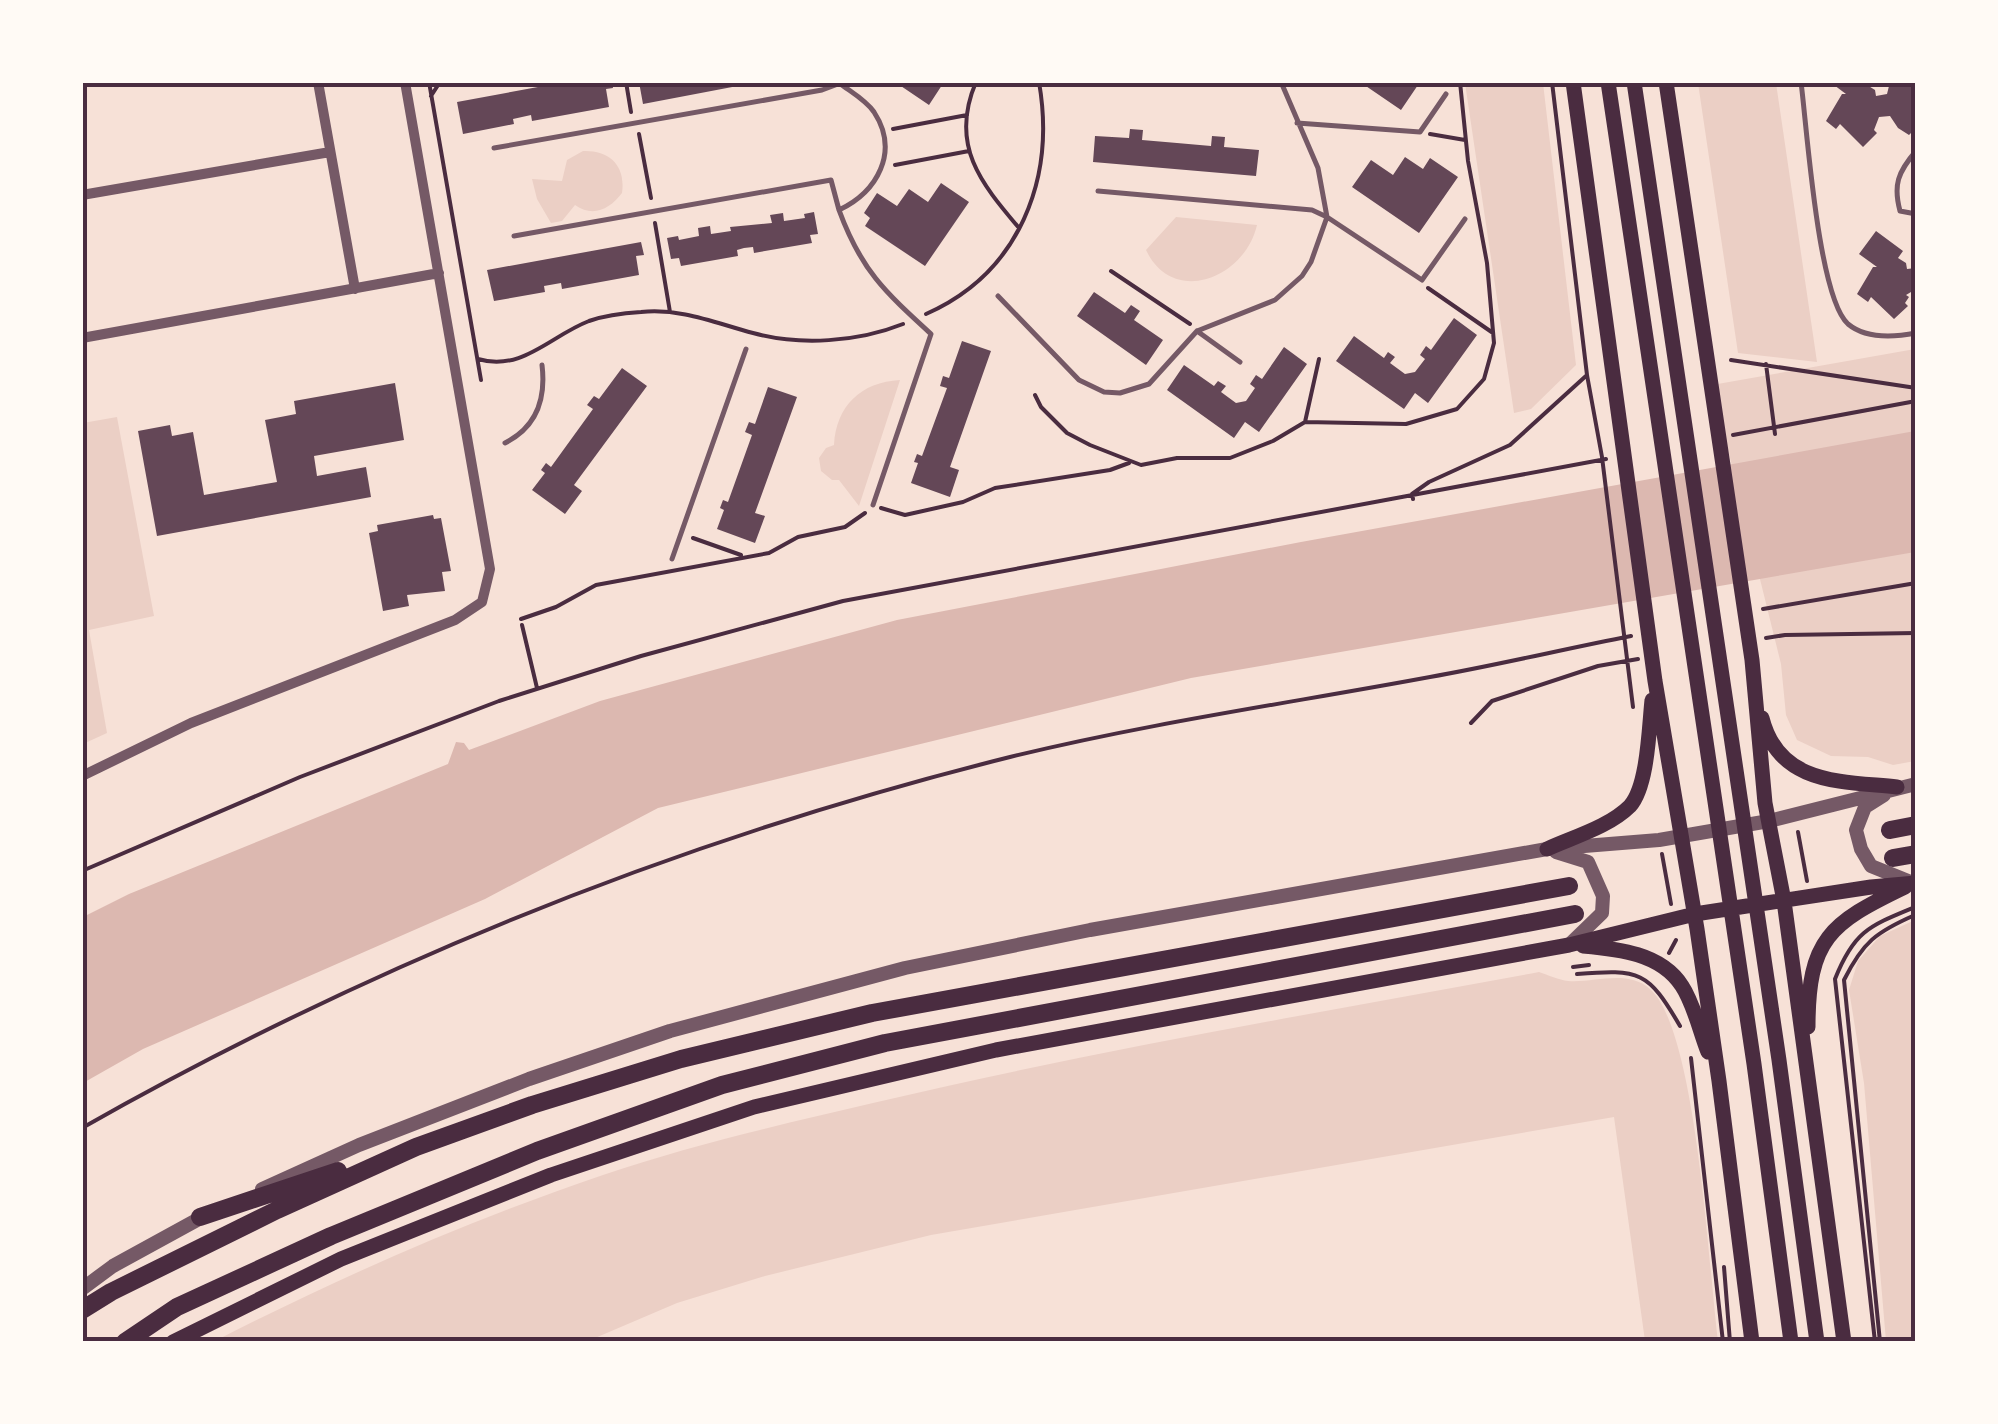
<svg xmlns="http://www.w3.org/2000/svg" width="1998" height="1424" font-family="Rubik,sans-serif">
<rect width="100%" height="100%" fill="#f7e1d7"/>
<path fill="#ebcfc5" d="M1465 83H1543L1576 365 1531 409 1514 413Z
M1698 83H1776L1817 362 1738 353Z
M583 151C609 150 626 165 622 193 610 209 593 218 575 205L562 221 551 223 537 199 532 179 562 181 567 160Z
M1176 217 1257 225C1245 278 1173 307 1146 250Z
M1915 349V761L1893 765 1868 757 1831 756 1797 740 1786 715 1781 664 1712 385Z
M900 380 859 506 839 480H832L821 471 819 458 826 448 834 445C836 406 861 382 900 380Z
M117 417 154 616 89 630 107 733 83 744V423Z
M1915 920V1341H1886L1864 1083 1849 990 1858 961 1880 936Z
M1539 972C1548 975 1559 980 1568 981 1595 983 1627 969 1650 989 1697 1030 1709 1273 1718 1341H1645L1614 1117 931 1235 765 1276 677 1303 588 1341H215C340 1277 470 1220 603 1175 691 1145 783 1124 873 1103 1093 1051 1316 1013 1539 972Z"/>
<path fill="#dcb8b0" d="M1915 431V552L1191 678 658 808 485 899 143 1049 83 1083V917L129 894 448 764 456 742 464 743 469 750 600 701 897 620 1301 542Z"/>
<path fill="#644757" d="M565 82H612L613 88 606 89 609 107 532 121 531 115 513 119 514 124 463 134 457 102Z
M639 82H748V84L643 104Z
M895 82H944L929 105Z
M1360 82H1420L1401 110Z
M1830 82H1869L1867 85 1875 90 1876 96 1887 94 1890 82H1912L1916 85V135L1911 133 1909 135 1898 128 1890 116 1879 117 1874 130 1877 133 1863 147 1840 124 1836 129 1826 121 1842 94H1846Z
M1130 129 1143 130 1142 140 1177 143 1211 146 1212 136 1225 137 1224 147 1259 150 1256 176 1093 162 1095 136 1129 138Z
M1405 157 1423 169 1430 158 1458 177 1419 233 1352 187 1371 160 1393 175Z
M941 183 969 202 925 266 865 226 870 218 864 213 877 193 897 206 909 189 928 202Z
M814 212 818 234 810 235 812 243 754 253 753 247 744 248 737 250 738 256 681 266 679 258 671 259 667 238 678 236 679 240 699 236 698 228 710 226 711 234 731 231 730 227 772 223 770 215 783 213 784 221 805 218 804 214Z
M1876 231 1903 251 1898 258 1906 263 1907 269 1916 268V289L1906 295 1909 297 1905 303 1908 306 1894 319 1871 297 1868 302 1857 294 1873 267H1877L1859 254Z
M641 242 644 255 636 256 639 275 562 289 561 283 544 286 545 292 494 301 487 270Z
M1094 292 1125 313 1131 305 1140 311 1134 320 1163 340 1146 365 1077 316Z
M1454 318 1477 335 1428 403 1415 393 1404 409 1336 361 1354 336 1384 358 1388 352 1395 357 1390 363 1405 374 1415 372 1425 359 1420 355 1426 346 1431 350Z
M962 341 991 351 950 467 959 470 950 497 911 483 918 463 914 462 917 454 922 456 947 388 940 386 943 376 949 378Z
M1284 347 1307 364 1259 432 1245 422 1234 438 1167 390 1184 365 1214 386 1218 381 1226 386 1221 392 1236 403 1246 401 1255 388 1250 384 1256 375 1262 379Z
M622 368 647 386 574 485 582 491 565 514 532 490 545 473 541 470 546 463 551 467 593 409 587 405 594 396 599 399Z
M395 383 404 440 314 456 317 476 366 467 371 497 157 536 138 431 170 425 172 436 193 432 204 495 277 482 265 420 296 414 294 401Z
M768 387 797 397 755 513 765 516 755 543 717 529 724 510 720 508 723 500 728 502 752 435 745 432 749 422 755 424Z
M433 515 434 519 441 518 451 571 442 572 445 591 407 595 409 606 383 611 369 533 378 531 377 525Z"/>
<g fill="none" stroke-linecap="round" stroke-linejoin="round">
<path stroke="#4a2c40" stroke-width="4" d="M429 82 481 380
M626 82 631 112
M976 82C949 145 981 183 1019 228
M1552 82 1587 375 1602 457 1633 707
M431 96 440 82
M893 129 967 115
M639 134 651 198
M1430 134 1465 140
M895 165 969 151
M655 223 670 312
M1111 271 1190 324
M1428 288 1493 333
M926 314C1019 273 1056 180 1039 82
M478 359C522 372 550 336 589 321 606 315 624 313 641 312 682 308 715 323 753 333 800 346 858 342 903 324
M1731 360 1916 388
M1766 364 1775 434
M1035 395 1041 407 1067 433 1090 445 1141 465 1177 458H1230L1273 441 1305 422 1406 424 1457 409 1484 379 1494 343 1487 263 1468 161 1460 82
M1305 422 1319 359
M1733 435 1916 401
M1413 499 1412 494 1429 482 1510 445 1587 375
M881 508 905 515 963 502 995 488 1110 470 1129 463
M693 538 741 555
M1763 609 1916 583
M521 619 556 607 596 585 769 553 798 537 845 527 865 513
M522 625 537 688
M1766 638 1785 635 1916 633
M1471 723 1492 701 1598 666 1638 659
M1798 832 1807 881
M1662 854 1671 904
M82 871 300 777 499 701 641 656 843 601 1606 459
M1669 953 1676 940
M1573 967 1589 965
M1577 974C1640 969 1648 971 1680 1026
M1691 1058 1723 1342
M82 1128C373 963 686 838 1010 757 1149 723 1290 703 1430 677 1498 665 1564 649 1631 636
M1724 1267 1730 1342
M1875 1342 1835 979C1854 931 1869 926 1915 907
M1880 1342 1844 980C1863 942 1876 932 1915 915"/>
<path stroke="#755966" stroke-width="5" d="M838 82C849 91 865 99 874 112 900 152 877 192 839 210 861 270 884 291 931 334L873 505
M1801 82C1807 128 1818 297 1848 324 1866 339 1895 337 1916 333
M1297 123 1420 132 1446 94
M494 148 822 90 838 84
M1916 151C1898 172 1893 185 1900 211L1916 214
M1098 191 1312 210 1327 217 1422 280 1465 219
M514 236 831 180 839 210
M998 296 1079 380 1104 392 1120 393 1149 384 1197 331 1275 300 1302 276 1311 262 1327 217 1318 168 1281 82
M1197 331 1240 362
M505 443C537 427 546 398 542 365
M672 559 746 349"/>
<path stroke="#755966" stroke-width="10" d="M318 82 355 289
M82 195 330 152
M82 338 439 273
M82 776 191 723 455 620 482 602 490 569 405 82"/>
<path stroke="#755966" stroke-width="14" d="M1884 795 1865 807 1856 830 1861 849 1871 866 1913 883
M1556 852 1588 862 1603 896 1602 913 1569 945
M262 1189 359 1145 529 1079 670 1031 905 968 1090 930 1547 849 1659 840 1769 821 1916 784
M82 1289 113 1266 206 1215"/>
<path stroke="#4a2c40" stroke-width="15" d="M1573 82 1655 681 1697 929 1719 1081 1752 1342
M1608 82 1754 1064 1791 1342
M1634 82 1779 1060 1817 1342
M1666 82 1752 660 1765 803 1784 901 1844 1342
M1762 718C1779 785 1841 781 1897 787
M1547 849C1573 837 1609 827 1630 806 1648 786 1649 727 1652 700
M1583 946C1618 949 1661 953 1682 986 1694 1004 1700 1032 1708 1052
M1808 1027C1808 939 1830 923 1905 887
M173 1342 341 1259 551 1175 754 1107 996 1050 1569 945 1695 914 1871 887 1916 883"/>
<path stroke="#4a2c40" stroke-width="18" d="M1890 830 1916 825
M1893 858 1916 854
M200 1217 338 1171
M82 1310 111 1292 277 1210 416 1147 532 1105 681 1059 872 1013 1569 886
M125 1342 177 1307 331 1236 537 1151 722 1085 885 1043 1575 914"/>
</g>
<rect width="1998" height="1424" fill="none" stroke="#fffaf5" stroke-width="170"/>
<rect x="85" y="85" width="1828" height="1254" fill="none" stroke="#4a2c40" stroke-width="4"/>
</svg>
